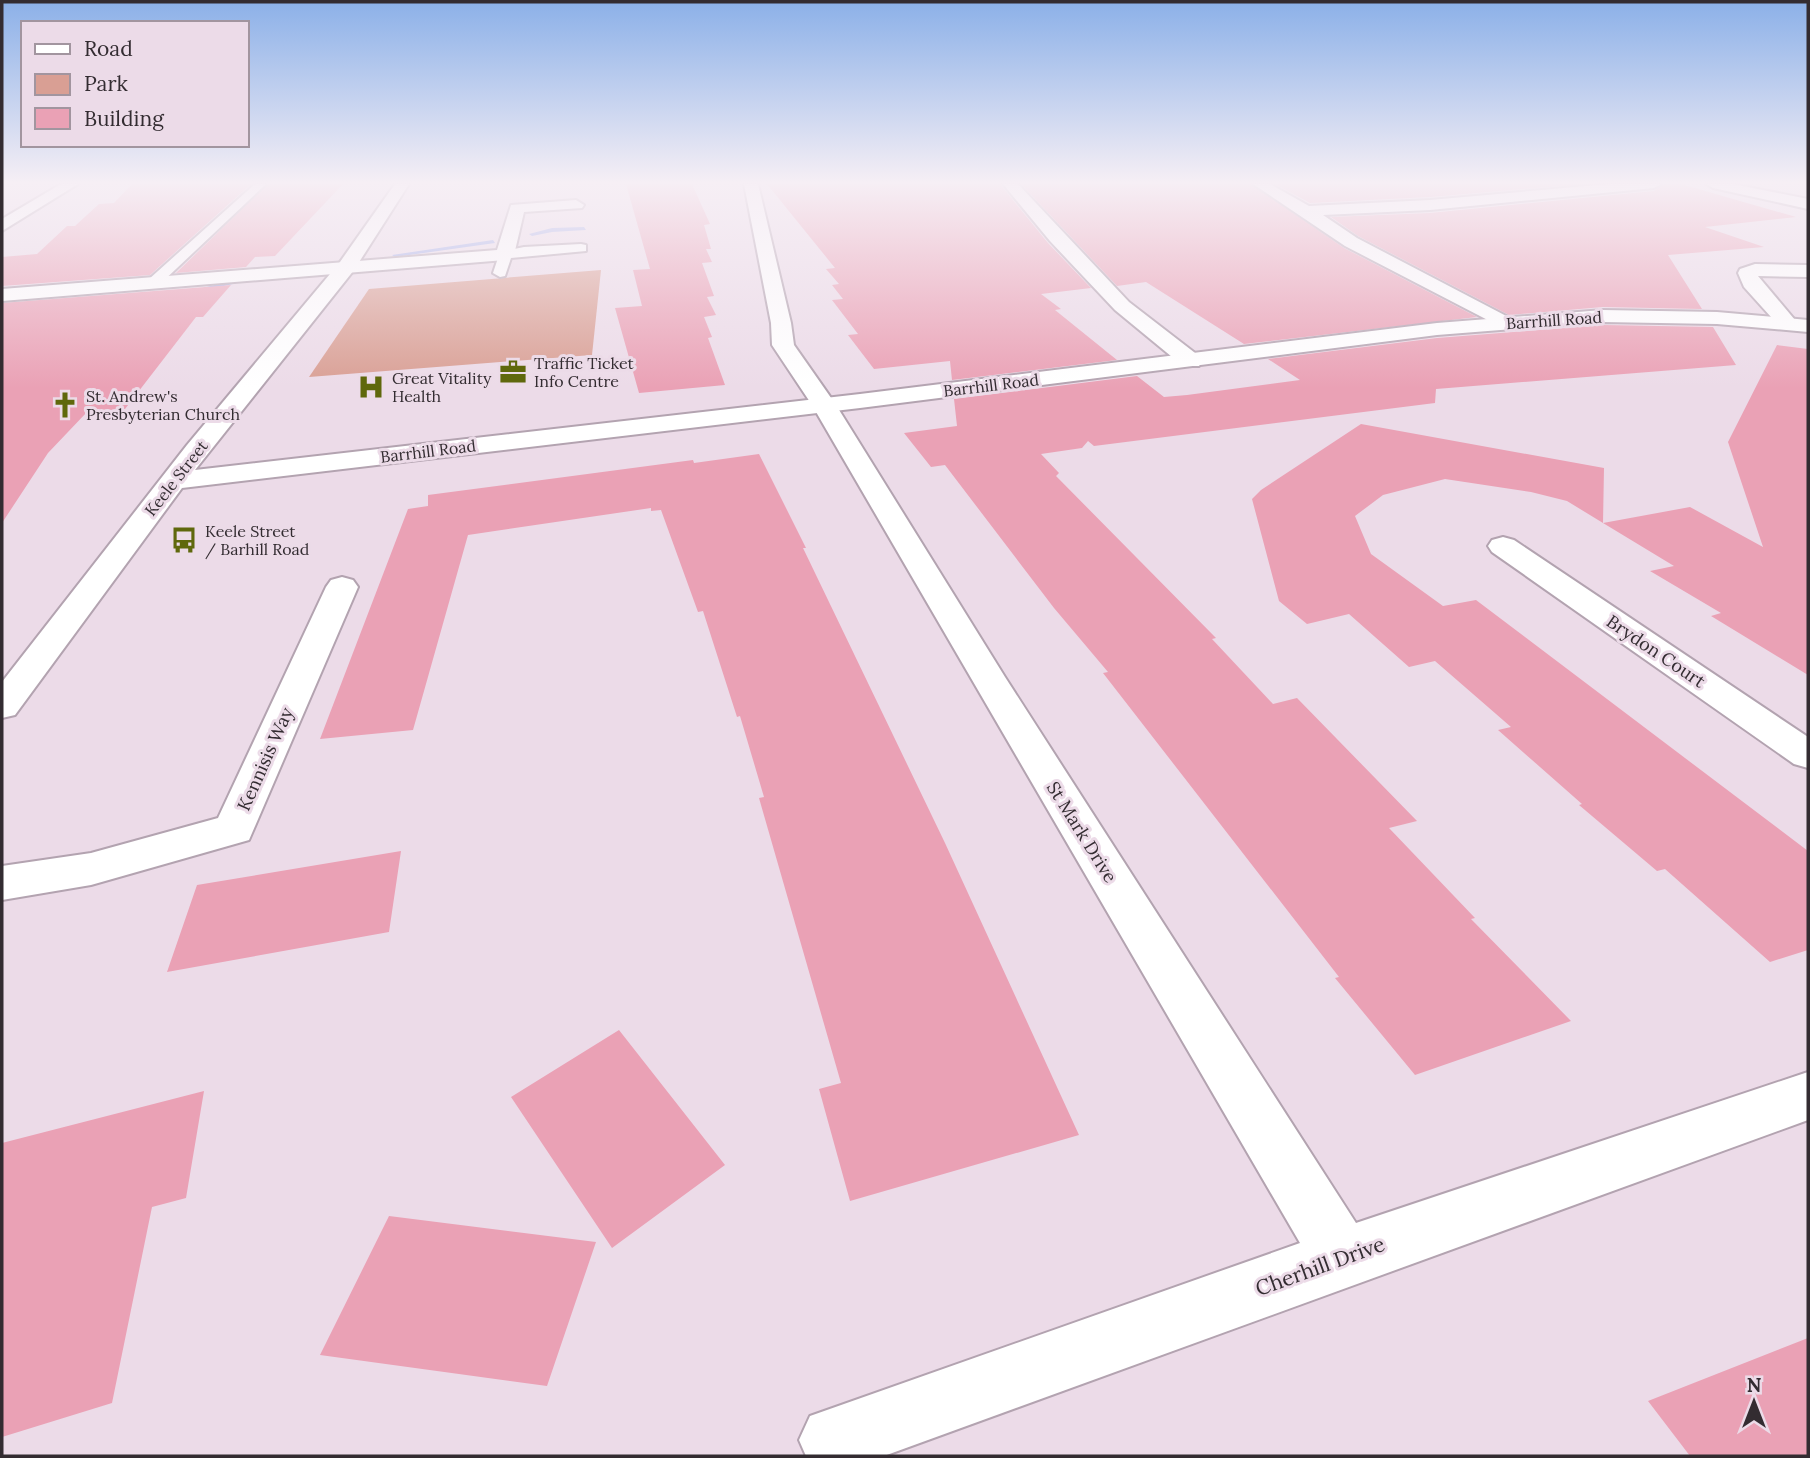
<svg xmlns="http://www.w3.org/2000/svg" width="1810" height="1458" font-family="Lora,serif">
<rect width="100%" height="100%" fill="#ecdbe8"/>
<path fill="#d99f94" d="M601 270 592 355 309 377 369 289Z"/>
<g fill="none" stroke-linecap="round" stroke-linejoin="round">
<path fill="#9fabe8" fill-rule="evenodd" d="M584 227 586 230 552 232 532 236 529 234 552 228Z
M493 240 495 243 395 257 392 255Z
M248 277 250 280 198 292 194 290Z"/>
</g>
<path fill="#eaa1b5" d="M132 184H251L150 275 2 286V257L37 254 67 226H75L99 204 114 203Z
M268 184H343L275 256 255 257 246 267 176 273Z
M626 184H692L710 224 704 225 711 249H706L712 262 702 263 714 296 707 297 716 315 704 317 712 337 708 338 725 385 639 393 615 308 642 306 633 270 650 269Z
M767 184H1000L1048 243 1091 288 1041 294 1061 309 1055 310 1117 360 952 380 950 361 874 369 848 335 858 334 832 300 843 299 832 285 839 284 826 269 835 268Z
M1021 184H1251L1344 248 1477 317 1244 344 1146 282 1117 286Z
M1275 184H1583L1430 197 1310 203Z
M1663 184H1681L1796 217 1705 227 1764 247 1668 255 1702 309 1603 307 1509 315 1358 236 1331 217 1430 213 1654 191Z
M231 285 203 317H196L125 409 87 412 48 453 2 523V303Z
M1603 325 1713 327 1736 365 1436 389 1435 403 1094 446 1088 441 1082 448 1041 454 1059 473 1056 476 1216 638 1212 639 1273 704 1297 698 1417 821 1389 828 1475 918 1471 919 1571 1021 1415 1075 1335 978 1339 977 1103 673 1108 672 1054 608 945 465 931 467 904 433 957 426 954 399 1137 376 1164 397 1187 395 1300 380 1268 359 1437 338Z
M1777 345 1808 349V675L1711 616 1721 613 1650 571 1674 566 1603 523 1690 507 1763 547 1728 442Z
M1361 424 1604 468 1603 523 1567 501 1531 492 1445 479 1383 495 1355 516 1371 554 1443 606 1476 600 1808 851V950L1770 962 1665 869 1657 871 1579 805 1582 804 1498 730 1511 727 1435 661 1409 667 1349 614 1307 624 1279 601 1252 499 1261 490Z
M759 454 806 548H803L945 843 1079 1135 850 1201 819 1089 841 1083 759 798 764 797 740 716 737 717 703 611 698 612 661 510 651 511V508L468 535 413 730 320 739 408 509 428 506V495L693 460 694 463Z
M401 851 389 932 167 972 197 885Z
M619 1030 725 1165 612 1248 511 1097Z
M204 1091 186 1198 152 1207 112 1403 2 1437V1143Z
M389 1216 596 1242 547 1386 320 1355Z
M1808 1338V1456H1690L1648 1401Z"/>
<g fill="none" stroke-linecap="round" stroke-linejoin="round">
<g stroke="#b3a3b0" stroke-width="4">
<path id="lane" d="M255 184H266L158 286H148V280Z
M581 244 586 245V251L511 258 505 276 500 277 493 273 500 252 524 247Z"/>
</g>
<g stroke="#b3a3b0" stroke-width="4">
<path id="street" d="M61 184H78L2 231V219Z
M744 184H758L791 323 794 345 836 405 1005 677 1356 1223 1808 1072V1120L884 1456H806L799 1440 810 1416 1300 1243 812 405 772 345 771 323Z
M1003 184H1018L1129 302 1199 356 1202 361 1199 366H1183L1115 310 1050 241Z
M1253 184H1270L1309 206 1430 200 1609 184H1661L1654 188 1430 210 1323 215 1357 238 1512 319 1515 323 1512 327 1505 329 1345 246Z
M1706 184H1733L1808 199V209L1713 188Z
M576 200 584 205 582 208 524 212 514 255 505 260 2 301V289L497 250 511 205Z
M1755 264 1808 265V277L1758 276 1795 320 1798 324 1795 328H1781L1744 287 1738 273 1740 269Z
M1503 537 1514 540 1808 737V768L1794 764 1492 552 1488 546 1492 540Z
M342 577 353 580 358 587 249 840 91 885 2 900V866L91 853 218 818 326 587 331 580Z"/>
</g>
<g stroke="#b3a3b0" stroke-width="4">
<path id="secondary" d="M395 184H409L354 270 195 470 860 394 1437 323 1603 310 1717 312 1808 320V332L1717 324 1603 322 1437 335 860 408 182 488 15 715 2 718V682L187 445 340 262Z"/>
</g>
<use href="#lane" fill="#fff" fill-rule="evenodd"/>
<use href="#street" fill="#fff" fill-rule="evenodd"/>
<use href="#secondary" fill="#fff" fill-rule="evenodd"/>
</g>
<linearGradient id="sky" x2="0" y2="1"><stop stop-color="#8bb0e8"/><stop offset="0.47" stop-color="#f6eff5"/><stop offset="1" stop-color="#f6eff5" stop-opacity="0"/></linearGradient>
<rect width="1810" height="388" fill="url(#sky)"/>
<defs>
<g id="office-bare" transform="scale(2.1)"><path d="M-6-3h4V-5.5h4V-3h4V5H-6ZM-1-4.5V-3h2v-1.5ZM-6 0V1H6V0Z" fill="#5f680c" stroke="#ecdbe8" stroke-width="2.5" paint-order="stroke"/></g>
<g id="hospital-bare" transform="scale(2.1)"><path d="M-5-5h3v3.5h4V-5h3V5h-3V1.5h-4V5h-3Z" fill="#5f680c" stroke="#ecdbe8" stroke-width="2.5" paint-order="stroke"/></g>
<g id="church-bare" transform="scale(2.1)"><path d="M-1.2-6h2.4v3.5h3.3v2.4h-3.3V6h-2.4V-.1h-3.3v-2.4h3.3Z" fill="#5f680c" stroke="#ecdbe8" stroke-width="2.5" paint-order="stroke"/></g>
<g id="bus-bare" transform="scale(2.1)"><path d="M-5-6H5V4H4V6H2V4H-2V6H-4V4H-5ZM-3.5-4V0h7V-4ZM-3.5 1.2v1.5H-2V1.2ZM2 1.2v1.5H3.5V1.2Z" fill="#5f680c" stroke="#ecdbe8" stroke-width="2.5" paint-order="stroke"/></g>
</defs>
<g fill-rule="evenodd">
<use href="#office-bare" x="513" y="372"/>
<use href="#hospital-bare" x="371" y="387"/>
<use href="#church-bare" x="65" y="405"/>
<use href="#bus-bare" x="184" y="540"/>
</g>
<g text-anchor="middle" dominant-baseline="central" stroke-width="6" stroke-linejoin="round" paint-order="stroke">
<g font-size="16" fill="#332c31" stroke="#ecdbe8">
<text transform="translate(1554 320) rotate(-4)">Barrhill Road</text>
<text transform="translate(991 385) rotate(-7)">Barrhill Road</text>
<text transform="translate(428 451) rotate(-7)">Barrhill Road</text>
<text transform="translate(176 478) rotate(-52)">Keele Street</text>
</g>
<g font-size="16" fill="#332c31" stroke="#ecdbe8" text-anchor="start">
<text x="534" y="363">Traffic Ticket<tspan x="534" dy="18">Info Centre</tspan></text>
<text x="392" y="378">Great Vitality<tspan x="392" dy="18">Health</tspan></text>
<text x="86" y="396">St. Andrew's<tspan x="86" dy="18">Presbyterian Church</tspan></text>
<text x="205" y="531">Keele Street<tspan x="205" dy="18">/ Barhill Road</tspan></text>
</g>
<g font-size="18" fill="#332c31" stroke="#ecdbe8">
<text transform="translate(1656 651) rotate(34)">Brydon Court</text>
<text transform="translate(265 759) rotate(-66)">Kennisis Way</text>
<text transform="translate(1082 832) rotate(58)">St Mark Drive</text>
</g>
<g font-size="21" fill="#332c31" stroke="#ecdbe8">
<text transform="translate(1320 1266) rotate(-20)">Cherhill Drive</text>
</g>
</g>
<rect width="1810" height="1458" fill="none" stroke="#332c31" stroke-width="7"/>
<rect x="21" y="21" width="228" height="126" fill="#ecdbe8" stroke="#a2959f" stroke-width="2"/>
<rect x="35" y="44" width="35" height="10" fill="#ffffff" stroke="#a2959f" stroke-width="2"/>
<text x="84" y="56" font-size="21" fill="#332c31">Road</text>
<rect x="35" y="74" width="35" height="21" fill="#d99f94" stroke="#a2959f" stroke-width="2"/>
<text x="84" y="91" font-size="21" fill="#332c31">Park</text>
<rect x="35" y="108" width="35" height="21" fill="#eaa1b5" stroke="#a2959f" stroke-width="2"/>
<text x="84" y="126" font-size="21" fill="#332c31">Building</text>
<g transform="translate(1754 1402)" stroke="#ecdbe8" stroke-width="5" paint-order="stroke">
<path d="M0-5L12 26L0 18L-12 26Z" fill="#332c31"/>
<text y="-10" font-size="19" font-weight="bold" text-anchor="middle" fill="#332c31">N</text>
</g>
</svg>
